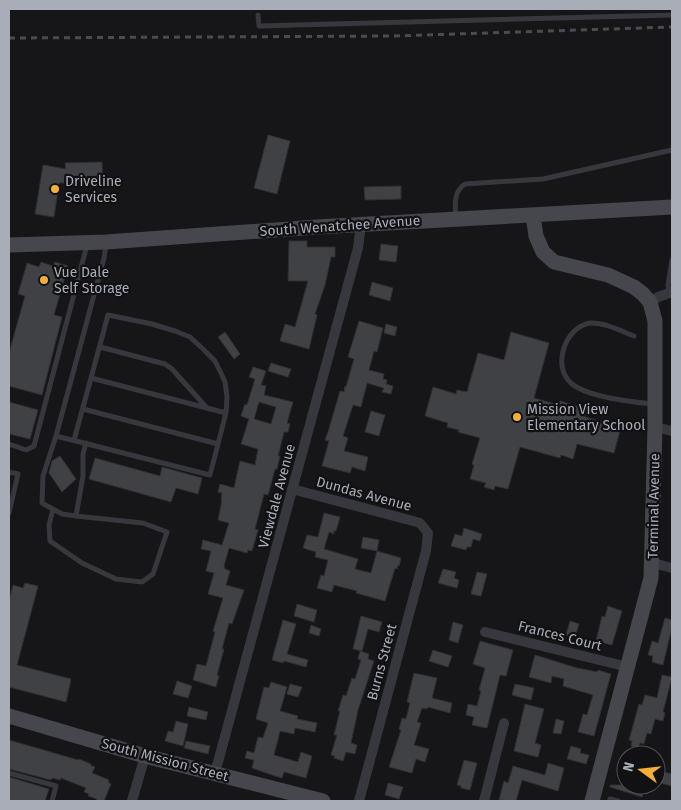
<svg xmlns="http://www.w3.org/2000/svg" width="681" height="810" font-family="'Fira Sans',sans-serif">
<rect width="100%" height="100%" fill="#161618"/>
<path fill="#404145" stroke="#303034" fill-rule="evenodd" d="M268 135 290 141 277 194 254 188Z
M102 162 103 182 59 183 54 217 35 214 43 165 66 169 65 163Z
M401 186V199L365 200 364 187Z
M289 241H307V247H335V257H331L325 285 315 314 317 315 309 349 280 341 285 324 295 327 308 281H288Z
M381 244 398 246 396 262 379 260Z
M41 262 53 266 55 262 68 266 54 315 62 317 42 395 9 386V353L25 296 18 294 27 263 39 267Z
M372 282 393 288 390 301 369 295Z
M359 321 383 328 377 352 374 351 369 370 384 374 383 379 387 380 386 384 393 386 391 394 382 392 384 388 367 383 361 407 353 405 343 436 348 438 344 451 368 457 365 471 352 467 350 473 322 466 329 441 325 440 328 432 340 391 344 392 345 386 346 387 354 359 348 357Z
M386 324 397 327 395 336 384 333Z
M225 332 240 354 234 359 218 337Z
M511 332 549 343 534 398 559 405 560 401 587 409 585 417 621 427 614 453 577 444 573 459 561 455 560 458 520 447 508 489 495 486 494 490 484 487 486 483 470 479 474 465 472 464 480 438 458 432 459 430 447 427 448 423 425 416 433 387 456 394 457 390 467 392 478 353 504 360Z
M271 363 291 369 288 377 268 371Z
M253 367 266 371 261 385 266 386 264 395 293 402 287 423 290 424 288 432H284L278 456H280L277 469H275L268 495 264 494 255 529 258 530 252 551 248 550 247 553 229 548 224 566 225 569 230 571 226 585 244 590 232 624 229 623 222 649H224L217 675 219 676 216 687 193 680 197 664 206 666 215 632 213 631 223 598 208 594 214 573 206 571 211 551 201 549 203 540 222 545 229 523 218 520 222 500H221L222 493 218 492 220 484 234 488 240 461 255 465 258 449 241 444 249 419 241 416 245 404 247 405 255 379 249 377ZM259 402 276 407 271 424 254 419Z
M9 402 38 410 30 439 9 434Z
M371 411 385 415 379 436 365 432Z
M60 456 76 479 62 492 49 473 52 461Z
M95 458 160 476 162 467 202 478 198 494 176 488 171 502 89 479Z
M324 513 340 517 336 531H334V534L329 532 324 549 358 559 355 569 371 573 377 551 401 558 399 566 398 565 397 569 395 568 385 601 356 593 357 591 334 585 332 592 317 588 321 575 324 576 328 560 315 557 316 552 303 548 307 535 318 537Z
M464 528 482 534 480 541 473 539 471 547H467L466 550 451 546 455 534 462 536Z
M363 537 379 540 377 551 361 548Z
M443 569 456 572 454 578 459 580 457 588 438 583Z
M477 572 487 574 481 596 471 594Z
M25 583 38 586 17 665 71 679 66 702 9 687V601L13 585 23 588Z
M297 604 317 610 314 622 294 616Z
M608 606 622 611 612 645 596 641 602 616 605 617Z
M361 616 382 622 379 632 368 629 362 651 353 649Z
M665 618 672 620V627L663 665 652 662 653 656 648 655 652 641 658 643Z
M283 620 296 624 287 654 308 660 306 667 284 661 283 663 272 660Z
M570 621 579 624 575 637 566 635Z
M453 622 463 625 458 643 449 640Z
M311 625 321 629 319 636 309 633Z
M480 641 513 650 506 676 500 675 487 728 472 725 474 717 466 715 468 704 477 706 481 691 479 690 485 668 473 664Z
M433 650 452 656 448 667 429 661Z
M360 651 369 654 368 659 374 661 358 710 351 743 357 745 355 754 346 752 343 761 334 758 335 756 331 755 337 735H334L340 711H338L343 695 346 696 352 678 355 679 361 660 358 659Z
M535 655 577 668 597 672 598 670 611 674 594 736 578 732 583 714 587 715 593 695 563 686 564 679 552 676 551 683 529 677Z
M414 673 437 678 432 698 452 703 450 713 428 707 427 709 422 708 417 722 421 723 414 745 429 749 425 762 416 759 412 773 389 767 401 730 399 729 402 718 406 719 410 703 407 702Z
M662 675 672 677 663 712 665 713 663 721 655 719 651 734 647 733 644 744 640 743 638 748 631 746 632 741 629 740 639 704 642 705 645 695 657 698Z
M177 681 192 686 188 698 173 694Z
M271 682 287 687 280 711 298 716 297 719 317 723 315 732 295 728 294 734 280 731 274 755 298 762 301 752 312 756 306 778 284 772 282 778 275 776 252 768 254 760 245 758 247 751 254 753 258 737 263 738 268 723 256 719 264 687 269 688Z
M290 684 302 687 298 697 287 694Z
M515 684 534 688 531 700 512 695Z
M525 704 544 709 535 743 541 745 538 757 514 751Z
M189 707 208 712 206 720 187 716Z
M556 719 564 721 561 734 553 733Z
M176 721 188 724 183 746 165 741 168 731 173 732Z
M9 740 78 760 79 759 91 764 90 765 95 767 92 773 109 780 108 782 111 784 104 801H96L97 799 88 796 89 794 84 792 86 788 61 778 60 780 52 778 51 780 9 769Z
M186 741 210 746 208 754 184 748Z
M571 746 581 749 580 753 589 755 586 764 567 759Z
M464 760 477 763 470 790 461 788V786L457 785Z
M548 763 564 768 558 791 522 780 516 801 499 800 504 781 508 783 513 766 545 775Z
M656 770 672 774V786L656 782Z
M9 777 49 789 45 801H9Z
M388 783 403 787 399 799 385 795Z
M610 785H646L642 797 610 787Z"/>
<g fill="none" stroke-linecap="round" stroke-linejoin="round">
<path stroke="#37383d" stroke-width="5" d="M258 15 259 26 672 15
M456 218C455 205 453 192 465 184L543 179 672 150
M669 293 668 285 672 260
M634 336C621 331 604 322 590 323 565 327 551 367 572 384 588 397 632 402 653 404
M100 347 165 364 172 369 206 407
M91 378 108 315 152 324 175 331 190 337 203 349 215 361 220 371 225 382 227 397 226 413
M83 409 218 444
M56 436 43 476 42 503 62 514 76 516 83 476V454L86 443
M74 440 91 378 226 413 210 475 56 436 104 258 106 245
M9 444 26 450 34 446 87 245
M9 472 18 474 9 513
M53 509 49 525 50 541 82 563 116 579 142 582 153 574 167 532 143 523 76 516
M9 773 56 786 52 801
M610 801V799L618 801"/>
<path stroke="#37383d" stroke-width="10" d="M650 302 658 297 672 292
M655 427 672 431
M292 489 413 521 420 523 428 533 426 551 359 801
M653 563 672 568
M485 632 628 667
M215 773 358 248 361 225
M132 801 145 756
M484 801 504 723"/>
<path stroke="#45474d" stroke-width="15" d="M533 216 536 236 543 252 554 262 608 275 634 287 643 294 650 302 655 321V427L651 578 592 801
M9 245 106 242 317 227 672 207
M9 716 145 756 323 801"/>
<path stroke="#4a4c52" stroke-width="3" stroke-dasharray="6 5" stroke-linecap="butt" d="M9 38 394 36 672 27"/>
</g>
<g fill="#f2b134" stroke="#111113" stroke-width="2">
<circle cx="55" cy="189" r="5"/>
<circle cx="44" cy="280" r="5"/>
<circle cx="517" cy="417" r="5"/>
</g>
<g text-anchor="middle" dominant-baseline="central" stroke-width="4.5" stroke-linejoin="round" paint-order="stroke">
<g font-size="14" fill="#a8adb8" stroke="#111113" text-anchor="start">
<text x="65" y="181">Driveline<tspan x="65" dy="16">Services</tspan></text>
<text x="54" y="272">Vue Dale<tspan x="54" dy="16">Self Storage</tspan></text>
<text x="527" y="409">Mission View<tspan x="527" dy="16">Elementary School</tspan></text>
</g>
<g font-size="14" fill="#a8adb8" stroke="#111113">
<text transform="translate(340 226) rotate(-4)">South Wenatchee Avenue</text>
<text transform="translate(364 494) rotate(15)">Dundas Avenue</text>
<text transform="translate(277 496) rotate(-75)">Viewdale Avenue</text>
<text transform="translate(654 506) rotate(-89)">Terminal Avenue</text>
<text transform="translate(560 636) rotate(14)">Frances Court</text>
<text transform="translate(382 662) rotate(-75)">Burns Street</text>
<text transform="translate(165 760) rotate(15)">South Mission Street</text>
</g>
</g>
<rect width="681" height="810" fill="none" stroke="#a8adb8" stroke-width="20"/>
<g transform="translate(641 770) rotate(285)"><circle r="24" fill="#111113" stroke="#4d4f55"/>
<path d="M0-4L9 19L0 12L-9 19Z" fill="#f2b134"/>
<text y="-8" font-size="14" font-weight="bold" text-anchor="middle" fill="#a8adb8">N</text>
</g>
</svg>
